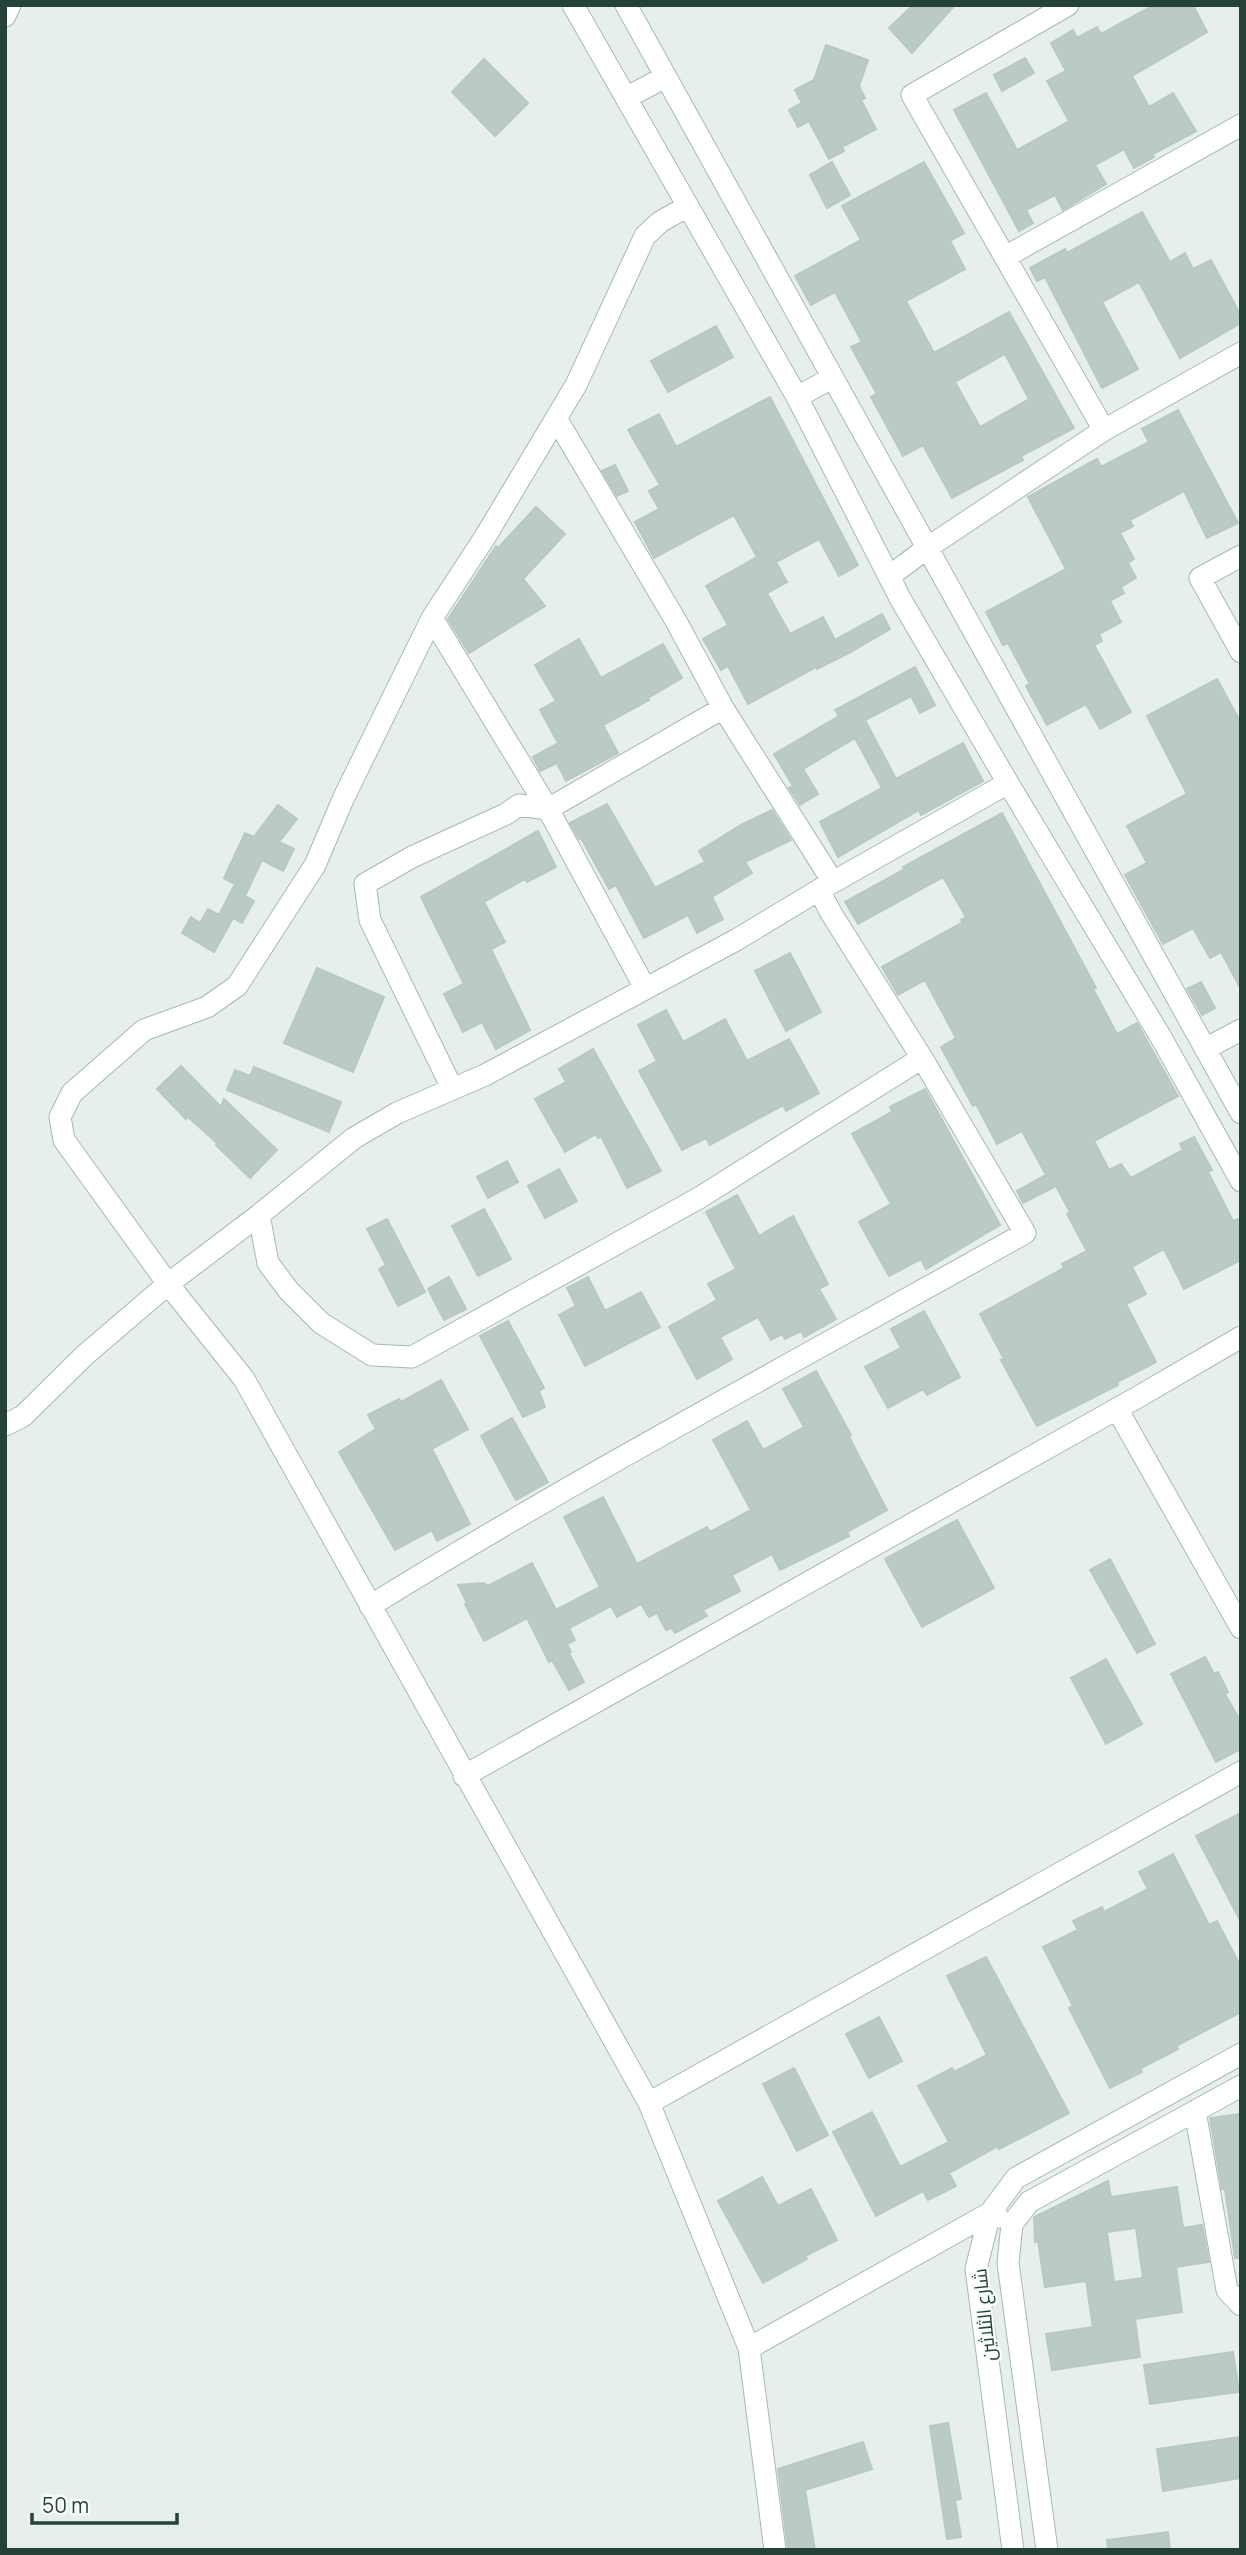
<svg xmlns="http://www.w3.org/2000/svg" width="1246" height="2555" font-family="Manrope,Cairo,sans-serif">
<rect width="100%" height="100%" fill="#e6efeb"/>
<path fill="#bbcac4" stroke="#b8c9c2" stroke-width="2" fill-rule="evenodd" d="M913 5H955L912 53 889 28Z
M1154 5H1193L1207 32 1132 76 1149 107 1173 93 1196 131 1153 154 1154 157 1134 168 1124 149 1095 165 1106 184 1063 210 1055 195 1026 210 1033 223 1019 231 954 110 986 93 1017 150 1069 121 1047 81 1066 71 1051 43 1073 30 1077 38 1097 27 1101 34Z
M826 45 868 60 859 86 865 98 861 100 876 129 842 147 844 151 829 159 809 121 798 127 789 110 802 103 795 90 814 80Z
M1025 58 1034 73 1002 91 994 75Z
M484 59 528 103 495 136 452 92Z
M832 162 850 195 827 208 810 175Z
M924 162 964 233 950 241 965 269 906 301 934 353 1009 312 1074 428 1021 456 1023 460 952 498 923 445 903 456 871 397 877 394 851 347 862 342 835 292 811 305 795 276 861 240 842 206ZM1005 354 1029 399 980 427 955 382Z
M1142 212 1170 262 1185 253 1193 269 1211 260 1241 316V323L1180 358 1139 282 1102 302 1138 369 1102 388 1045 277 1037 281 1030 268 1065 249 1067 253Z
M716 326 733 357 668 392 651 361Z
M770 397 858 565 839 576 819 539 776 562 787 582 767 593 790 634 823 617 835 640 882 614 890 629 847 654 817 669 816 667 748 704 728 666 721 670 703 639 728 625 706 586 757 557 734 515 654 558 635 522 659 509 649 491 660 485 628 430 659 414 676 447Z
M1178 410 1238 523 1207 538 1184 491 1130 520 1133 526 1120 533 1134 559 1128 563 1136 578 1121 587 1124 593 1110 601 1121 622 1099 634 1102 641 1094 645 1131 712 1100 729 1086 704 1047 725 1026 686 1030 684 1008 643 1003 645 986 612 1066 569 1028 497 1097 459 1101 467 1149 442 1142 429Z
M615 465 628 491 617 496 602 471Z
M536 507 565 534 523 579 545 606 469 653 448 619 496 546 498 548Z
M579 639 601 678 663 644 682 678 648 698 649 700 603 725 618 753 566 781 557 763 540 771 533 757 558 743 540 710 556 701 535 665Z
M915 667 935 705 920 713 911 696 865 720 896 779 963 743 983 781 921 815 919 810 838 857 820 822 882 788 855 738 803 769 818 794 800 805 789 788 793 786 774 754 839 716 835 710Z
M1217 679 1241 723V989L1221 952 1210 958 1193 928 1163 944 1125 875 1147 863 1127 826 1187 794 1147 716Z
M607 804 655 888 705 862 699 851 741 825 772 810 791 840 745 862 752 873 712 897 723 919 697 933 688 915 644 938 616 885 609 889 581 838 579 839 570 823Z
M278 805 297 819 279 842 294 849 283 871 262 860 245 896 254 901 242 923 233 918 214 952 182 933 191 917 200 923 208 909 219 915 235 884 224 878 245 833 254 837Z
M1002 813 1096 988 1093 989 1117 1034 1137 1023 1178 1096 1094 1141 1109 1170 1121 1164 1131 1178 1183 1150 1180 1144 1194 1137 1212 1170 1208 1172 1233 1221 1241 1218V1260L1184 1289 1164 1249 1132 1267 1146 1294 1126 1304 1156 1362 1117 1382 1118 1385 1037 1426 1001 1360 1004 1359 980 1314 1064 1268 1062 1264 1087 1251 1067 1214 1070 1212 1056 1186 1023 1203 1017 1191 1046 1175 1022 1131 997 1144 976 1104 973 1106 941 1047 956 1038 925 980 898 995 882 967 963 922 961 920 966 917 943 877 858 924 845 902 905 869 903 867Z
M538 831 556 867 527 882 525 879 484 902 505 942 491 949 530 1030 496 1049 482 1022 463 1032 444 994 464 984 421 897Z
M790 953 821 1012 786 1031 755 971Z
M317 968 384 997 353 1072 284 1043Z
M1201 982 1215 1008 1202 1015 1187 989Z
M666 1010 683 1042 725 1019 747 1061 789 1039 819 1093 786 1111 783 1105 710 1145 706 1138 682 1150 639 1071 657 1061 638 1025Z
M593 1049 661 1171 627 1188 601 1136 598 1138 596 1134 565 1152 535 1099 566 1082 559 1069Z
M181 1066 221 1107 224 1099 277 1150 250 1178 216 1145 217 1143 188 1117 186 1119 157 1089Z
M254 1067 341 1102 329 1132 227 1090 235 1070 250 1076Z
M925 1089 1000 1225 926 1269 921 1259 889 1276 859 1222 891 1204 852 1134 892 1112 890 1107Z
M507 1161 518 1182 488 1198 477 1177Z
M559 1169 577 1201 545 1218 528 1186Z
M737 1195 759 1236 793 1216 828 1284 819 1289 836 1319 804 1337 801 1331 785 1339 782 1334 771 1340 758 1317 720 1337 732 1359 697 1379 669 1327 717 1300 708 1284 736 1269 706 1212Z
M484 1209 511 1259 478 1276 452 1226Z
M387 1219 425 1292 398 1306 379 1269 386 1265 367 1229Z
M449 1277 466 1309 444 1320 428 1289Z
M588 1277 605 1311 641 1292 660 1327 585 1366 559 1315 576 1306 567 1288Z
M924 1311 960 1377 927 1395 923 1389 888 1408 865 1367 901 1348 891 1329Z
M508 1321 544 1388 539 1391 545 1407 523 1417 480 1336Z
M816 1371 851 1435 849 1437 887 1510 847 1532 849 1536 780 1570 772 1554 732 1575 740 1591 703 1610 707 1616 675 1633 672 1628 666 1630 657 1613 649 1617 641 1604 617 1617 611 1606 569 1628 575 1640 567 1644 571 1652 569 1653 584 1682 569 1690 552 1660 549 1662 527 1618 484 1641 465 1604 467 1603 458 1585 484 1583 488 1586 532 1563 556 1610 600 1587 564 1517 603 1497 637 1564 707 1527 710 1532 751 1510 713 1440 747 1421 763 1450 804 1427 783 1389Z
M441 1380 468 1429 432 1449 470 1524 437 1541 432 1530 395 1550 339 1452 376 1429 368 1415 399 1399 401 1402Z
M512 1418 548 1482 516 1500 481 1436Z
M957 1520 994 1588 922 1627 885 1559Z
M1110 1559 1155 1644 1137 1653 1090 1570Z
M1205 1657 1214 1674 1218 1672 1228 1692 1225 1694 1241 1722V1749L1216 1762 1171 1674Z
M1106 1659 1142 1724 1106 1744 1071 1678Z
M1241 1813V1922L1196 1836Z
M1173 1854 1209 1925 1217 1921 1241 1967V2012L1176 2046 1178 2049 1141 2068 1142 2072 1110 2088 1069 2008 1073 2006 1043 1947 1078 1930 1073 1921 1102 1907 1104 1912 1148 1889 1139 1872Z
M986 1957 1069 2113 999 2149 998 2146 949 2173 956 2186 928 2200 923 2191 876 2216 833 2132 872 2112 900 2167 949 2142 918 2086 952 2068 954 2072 987 2055 947 1976Z
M879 2017 902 2061 869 2078 846 2034Z
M794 2068 828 2135 797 2151 763 2084Z
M1241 2114V2258H1235L1225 2189H1222L1210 2118Z
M762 2177 778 2206 811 2189 837 2240 805 2256 807 2259 763 2283 718 2201Z
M1108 2181 1111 2197 1177 2187 1183 2228 1202 2225 1209 2262 1176 2267 1182 2312 1135 2319 1140 2357 1052 2370 1046 2334 1093 2327 1086 2281 1045 2287 1038 2241 1035 2242 1034 2217ZM1136 2228 1143 2278 1114 2282 1107 2232Z
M1233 2352 1239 2392 1150 2404 1144 2365Z
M948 2423 961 2499 955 2500 961 2537 947 2539 930 2426Z
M1241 2437V2478L1163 2491 1157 2449Z
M863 2442 872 2469 805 2490 815 2550H788L778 2469Z
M1168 2532 1170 2550H1108L1107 2540Z"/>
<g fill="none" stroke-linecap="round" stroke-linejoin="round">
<g stroke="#a8b8b2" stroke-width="23">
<path id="minor" d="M573 5 797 397 901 600 1008 783 1162 1039 1241 1181
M626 5 1241 1113
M1068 5 912 95 1104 430
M5 16 10 5
M626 98 665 77
M688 206 660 222 645 236 576 385 485 537 432 618 344 797 315 865 237 986 207 1007 144 1030 72 1093 60 1117 64 1140 168 1284 259 1215 354 1138 397 1113 485 1075 736 940 819 890
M1005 257 1241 125
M797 397 832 378
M556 418 676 621 723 708 833 882
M1241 556 1200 578 1241 652
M890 576 927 548 1104 430 1241 353
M432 618 548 809 645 988
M1205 1049 1241 1030
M452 1088 370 920 365 884 412 857 506 814 519 805 548 809 723 708
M259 1215 268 1263 289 1291 321 1323 372 1355 412 1357 699 1198 922 1058
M1117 1409 1241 1628
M5 1425 23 1416 85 1355 168 1284 244 1379 649 2103 749 2348 775 2550
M370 1606C583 1474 806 1356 1025 1233L922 1058 831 913 819 890 1008 783
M464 1776 1138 1397 1241 1337
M649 2103 1241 1772
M1195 2111 1227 2290 1241 2305
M749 2348 990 2213 998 2217
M1013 2550 976 2269 990 2213 1016 2178 1241 2054
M1047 2550 1008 2263 1012 2224 1029 2202 1241 2086"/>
</g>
<use href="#minor" stroke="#fff" stroke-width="21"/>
</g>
<g text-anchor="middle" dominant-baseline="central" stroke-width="5" stroke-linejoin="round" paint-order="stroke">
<g font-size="19" fill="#24423a" stroke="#f7fbf9">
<text transform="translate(984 2315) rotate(-96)">شارع الثلاثين</text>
</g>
</g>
<rect width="1246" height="2555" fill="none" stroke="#24423a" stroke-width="14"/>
<path d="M32 2513v10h145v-10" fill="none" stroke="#24423a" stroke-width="3.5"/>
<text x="42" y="2513" font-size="21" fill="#24423a" stroke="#f7fbf9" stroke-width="5" paint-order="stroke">50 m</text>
</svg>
